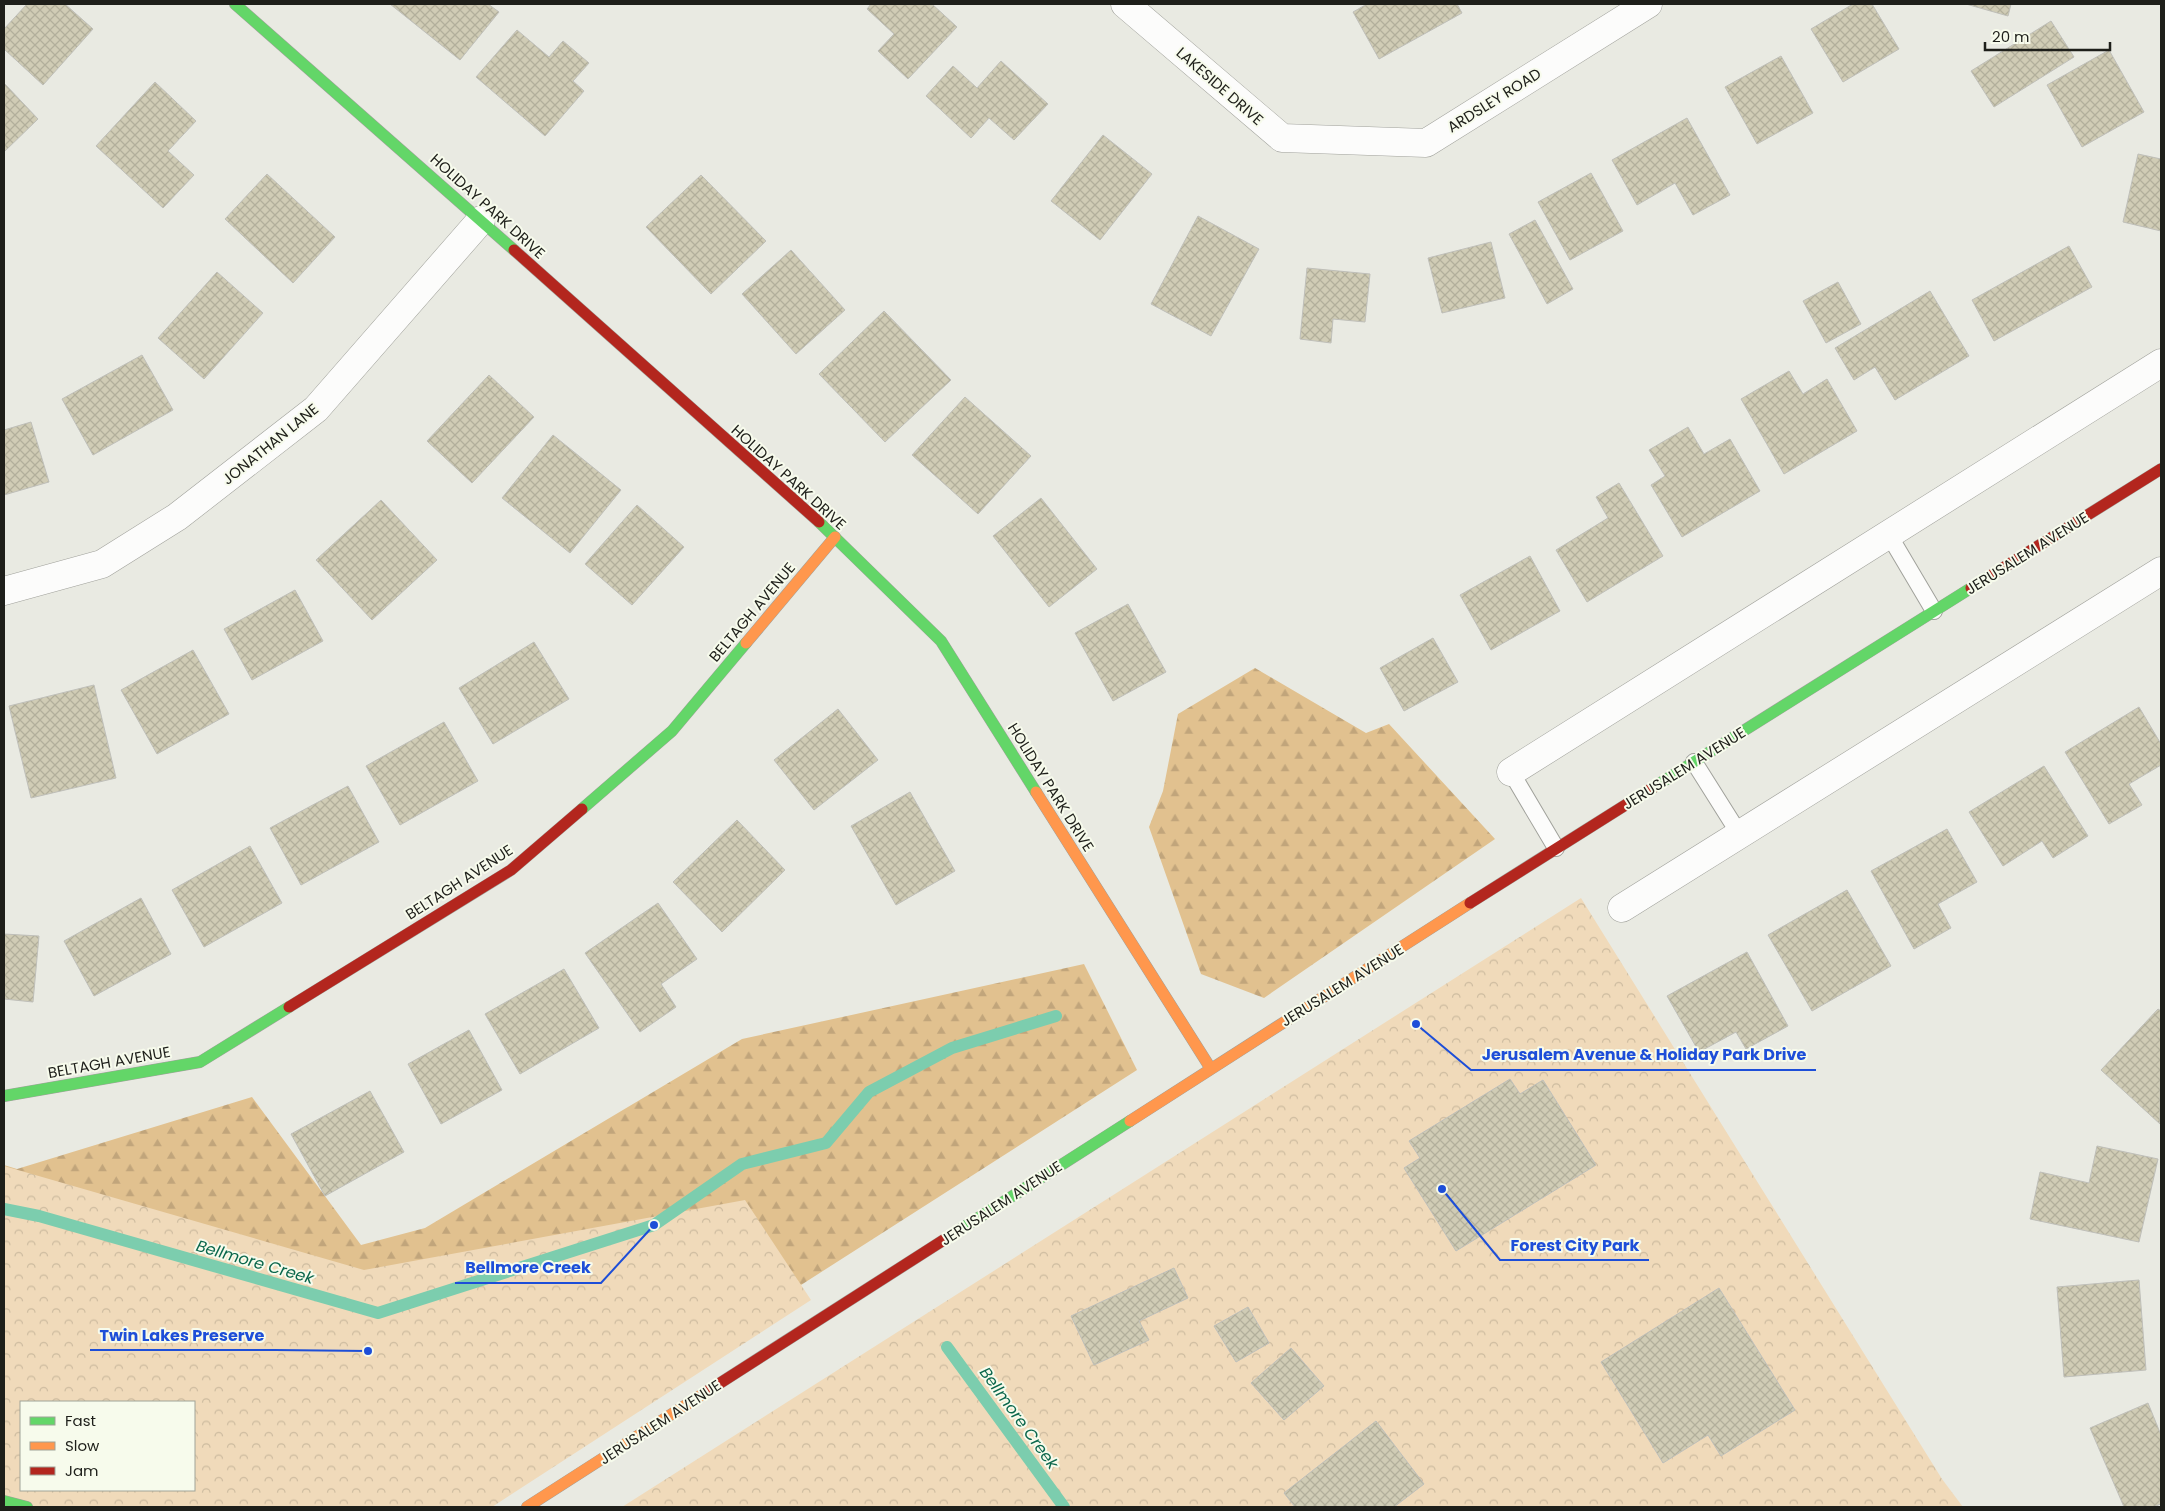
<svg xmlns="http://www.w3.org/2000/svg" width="2165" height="1511" font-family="Poppins,sans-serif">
<defs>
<pattern id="forest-firs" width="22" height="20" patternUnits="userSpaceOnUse" patternTransform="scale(1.25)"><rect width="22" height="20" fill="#e1c18f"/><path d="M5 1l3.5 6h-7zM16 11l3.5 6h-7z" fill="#c1a57b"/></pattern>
<pattern id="park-crowns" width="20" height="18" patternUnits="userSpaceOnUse" patternTransform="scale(1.25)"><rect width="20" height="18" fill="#f0daba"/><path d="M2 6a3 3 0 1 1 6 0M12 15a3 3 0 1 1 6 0" fill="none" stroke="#cdbb9f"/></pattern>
<pattern id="building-cross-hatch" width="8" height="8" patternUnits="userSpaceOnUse" patternTransform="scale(1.25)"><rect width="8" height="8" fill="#d0ccb5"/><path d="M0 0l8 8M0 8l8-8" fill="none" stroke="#b2af9b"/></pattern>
</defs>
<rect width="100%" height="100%" fill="#e9eae2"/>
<path fill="url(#forest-firs)" d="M1255 668 1366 733 1389 724 1495 839 1264 998 1201 974 1149 827 1163 791 1178 714Z
M1084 964 1137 1070 454 1507 194 1402 4 1390V1165L17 1169 252 1097 361 1245 425 1228 742 1039Z"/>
<path fill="url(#park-crowns)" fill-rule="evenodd" d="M1581 898 1942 1479 1963 1507H622Z
M4 1166 364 1270 745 1200 811 1300 492 1507H4ZM21 1402H194V1490H21Z"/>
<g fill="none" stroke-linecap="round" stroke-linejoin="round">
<path stroke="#7ccdae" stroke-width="12" d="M4 1209 39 1216 378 1313 654 1225 742 1164 826 1143 869 1092 952 1048 1056 1016
M947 1347 1064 1507"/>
</g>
<path fill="url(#building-cross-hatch)" stroke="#bfbfb9" d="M27 4H65L93 29 43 85 4 49V29Z
M390 4H488L499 12 460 60Z
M871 4H932L957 27 908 79 878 51 894 34 867 9Z
M1367 4H1457L1462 13 1379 59 1353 12Z
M1853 4H1872L1899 49 1843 82 1811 29Z
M1966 4H2011L2008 16Z
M2051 21 2074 57 1994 107 1971 71Z
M517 30 549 57 563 41 589 63 573 81 584 91 545 136 476 77Z
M2109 50 2144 112 2082 147 2047 85Z
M1781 56 1813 113 1757 144 1725 87Z
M1001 61 1048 104 1014 140 989 118 971 138 926 96 953 66 977 88Z
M155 82 196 121 168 151 194 175 163 208 96 146Z
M4 83 38 119 4 152Z
M1687 118 1730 195 1693 215 1675 183 1637 205 1612 160Z
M1103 135 1152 174 1100 240 1051 201Z
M2138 154 2161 159V231L2123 222Z
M1591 173 1623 231 1570 260 1538 202Z
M267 174 335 237 293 283 225 219Z
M701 175 766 241 711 294 646 227Z
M1198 216 1259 249 1211 336 1151 304Z
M1535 220 1573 289 1547 304 1509 234Z
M1491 242 1505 298 1442 313 1428 258Z
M2069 246 2092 287 1994 341 1972 300Z
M791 250 845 310 796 354 742 294Z
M1307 268 1370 274 1365 322 1333 319 1331 343 1300 339Z
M217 272 263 313 204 379 158 338Z
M1838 282 1861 324 1826 343 1803 301Z
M1930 291 1969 356 1895 400 1875 367 1854 380 1835 348Z
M884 311 951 380 885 442 819 374Z
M142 355 173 410 93 455 62 399Z
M1789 371 1803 394 1827 379 1857 431 1784 474 1741 399Z
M489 375 534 417 472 483 427 441Z
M965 397 1031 456 978 514 912 455Z
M31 422 49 482 4 495V430Z
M1688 427 1704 454 1730 439 1760 491 1682 537 1651 485 1665 476 1649 450Z
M553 435 621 490 570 553 502 498Z
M1619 483 1663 556 1587 602 1556 550 1608 518 1596 497Z
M1041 498 1097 569 1049 607 993 536Z
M381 500 437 560 372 620 316 560Z
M637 505 684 547 632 605 585 564Z
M1530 556 1560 611 1491 650 1460 595Z
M295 590 323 641 252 680 224 629Z
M1128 604 1166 672 1113 701 1075 633Z
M1433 638 1458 682 1404 711 1380 668Z
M534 642 569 699 493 744 459 688Z
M193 650 229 714 157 754 121 690Z
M94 685 116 778 31 798 9 706Z
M2139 707 2161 744V765L2129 784 2142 805 2109 824 2065 752Z
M838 709 878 760 814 810 774 760Z
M444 722 478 781 400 825 366 766Z
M2044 766 2088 836 2053 858 2042 841 2003 866 1969 812Z
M348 786 379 842 301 885 270 828Z
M910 792 955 871 896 905 851 826Z
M737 820 785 870 722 932 673 882Z
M1947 829 1977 882 1938 904 1951 928 1914 949 1871 871Z
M250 846 282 903 204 947 172 890Z
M1847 890 1891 966 1812 1011 1768 935Z
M141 898 171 954 94 996 64 941Z
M658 903 697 959 661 984 676 1007 640 1032 585 953Z
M4 934 39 936 33 1002 4 999Z
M1747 952 1788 1026 1746 1049 1736 1032 1699 1052 1667 996Z
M564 969 599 1028 520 1074 485 1014Z
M2158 1009 2161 1011 2160 1124 2101 1070Z
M469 1030 502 1090 441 1124 408 1064Z
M1510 1079 1520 1094 1543 1080 1596 1165 1456 1251 1404 1168 1420 1158 1409 1141Z
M370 1091 404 1152 325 1196 291 1134Z
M2097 1146 2158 1159 2139 1242 2030 1219 2040 1172 2089 1183Z
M1174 1268 1188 1298 1139 1321 1149 1340 1094 1365 1071 1316Z
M2139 1280 2146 1370 2064 1377 2057 1287Z
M1719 1288 1795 1410 1721 1456 1708 1435 1663 1463 1601 1362Z
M1248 1307 1269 1343 1236 1362 1214 1326Z
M1291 1348 1324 1386 1284 1420 1251 1383Z
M2148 1403 2161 1435V1504L2153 1507H2124L2090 1428Z
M1376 1421 1424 1484 1394 1507H1295L1284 1493Z"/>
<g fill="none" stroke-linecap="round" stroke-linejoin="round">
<g stroke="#a0a19b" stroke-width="18">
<path id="lane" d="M1889 535 1934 611
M1694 762 1740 835
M1511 772 1556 848"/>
</g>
<g stroke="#a0a19b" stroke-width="29">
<path id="street" d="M1125 4 1282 138 1426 143 1648 4
M4 591 102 564 177 517 316 409 481 220
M1511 772 2161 363
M1622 908 2161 571"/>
</g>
<g stroke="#a0a19b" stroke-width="12">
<path id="fast" d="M235 4 514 250
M819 522 941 641 1036 792
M1654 787 1971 588
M582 809 672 731 746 643
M4 1096 200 1062 289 1007
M953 1234 1130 1121
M4 1501 27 1507"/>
</g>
<g stroke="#a0a19b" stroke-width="12">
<path id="slow" d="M746 643 835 537
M1036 792 1211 1069
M1130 1121 1470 903
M527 1507 703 1394"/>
</g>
<g stroke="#a0a19b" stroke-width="12">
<path id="jam" d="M514 250 819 522
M1971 588 2161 469
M1470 903 1654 787
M289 1007 511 870 582 809
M703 1394 953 1234"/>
</g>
<use href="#lane" stroke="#fcfcfb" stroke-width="16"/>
<use href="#street" stroke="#fcfcfb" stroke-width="28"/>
<use href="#fast" stroke="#63d668" stroke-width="11"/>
<use href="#slow" stroke="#ff974d" stroke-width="11"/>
<use href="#jam" stroke="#b3261e" stroke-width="11"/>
</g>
<g text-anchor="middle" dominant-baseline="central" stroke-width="4" stroke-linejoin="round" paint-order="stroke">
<g font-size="15" fill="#1e1f1a" stroke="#f7fbec">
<text transform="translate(1220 86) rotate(41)">LAKESIDE DRIVE</text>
<text transform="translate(1494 100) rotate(-32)">ARDSLEY ROAD</text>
<text transform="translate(488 206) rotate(42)">HOLIDAY PARK DRIVE</text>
<text transform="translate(270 444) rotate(-39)">JONATHAN LANE</text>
<text transform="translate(789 477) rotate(42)">HOLIDAY PARK DRIVE</text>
<text transform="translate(2027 553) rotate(-32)">JERUSALEM AVENUE</text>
<text transform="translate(752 612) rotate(-50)">BELTAGH AVENUE</text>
<text transform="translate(1684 768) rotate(-32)">JERUSALEM AVENUE</text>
<text transform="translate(1051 787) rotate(58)">HOLIDAY PARK DRIVE</text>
<text transform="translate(459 882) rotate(-33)">BELTAGH AVENUE</text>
<text transform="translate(1342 985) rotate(-32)">JERUSALEM AVENUE</text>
<text transform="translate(109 1062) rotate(-10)">BELTAGH AVENUE</text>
<text transform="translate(1001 1203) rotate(-33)">JERUSALEM AVENUE</text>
<text transform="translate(660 1422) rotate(-33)">JERUSALEM AVENUE</text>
</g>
<g font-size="16" font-style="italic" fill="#0b674c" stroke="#f7fbec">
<text transform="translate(255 1262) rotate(16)">Bellmore Creek</text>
<text transform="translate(1019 1418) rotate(54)">Bellmore Creek</text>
</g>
</g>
<path fill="none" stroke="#1d4ed8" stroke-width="2" d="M1416 1024L1471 1070H1816M1442 1189L1500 1260H1649M654 1225L601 1283H455M368 1351L275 1350H90"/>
<g fill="#1d4ed8" stroke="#f7fbec" stroke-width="2">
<circle cx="1416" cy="1024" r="5"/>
<circle cx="1442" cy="1189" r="5"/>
<circle cx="654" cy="1225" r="5"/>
<circle cx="368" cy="1351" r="5"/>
</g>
<g font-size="16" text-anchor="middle" font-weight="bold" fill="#1d4ed8" stroke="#f7fbec" stroke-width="4" stroke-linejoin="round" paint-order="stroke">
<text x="1644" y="1060">Jerusalem Avenue &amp; Holiday Park Drive</text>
<text x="1575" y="1251">Forest City Park</text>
<text x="528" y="1273">Bellmore Creek</text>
<text x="182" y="1341">Twin Lakes Preserve</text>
</g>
<rect width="2165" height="1511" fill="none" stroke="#1e1f1a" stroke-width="10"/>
<rect x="20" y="1401" width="175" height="90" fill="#f7fbec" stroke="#a0a398"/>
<rect x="30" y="1417" width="25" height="8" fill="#63d668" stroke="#a0a398"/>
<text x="65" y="1426" font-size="15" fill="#1e1f1a">Fast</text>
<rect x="30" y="1442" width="25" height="8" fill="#ff974d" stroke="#a0a398"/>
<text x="65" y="1451" font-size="15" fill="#1e1f1a">Slow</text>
<rect x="30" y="1467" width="25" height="8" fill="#b3261e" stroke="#a0a398"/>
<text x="65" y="1476" font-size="15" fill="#1e1f1a">Jam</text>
<path d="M1985 42v8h125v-8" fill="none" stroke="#1e1f1a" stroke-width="2.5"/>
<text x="1992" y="42" font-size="15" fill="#1e1f1a" stroke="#f7fbec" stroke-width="4" paint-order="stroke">20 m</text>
</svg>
